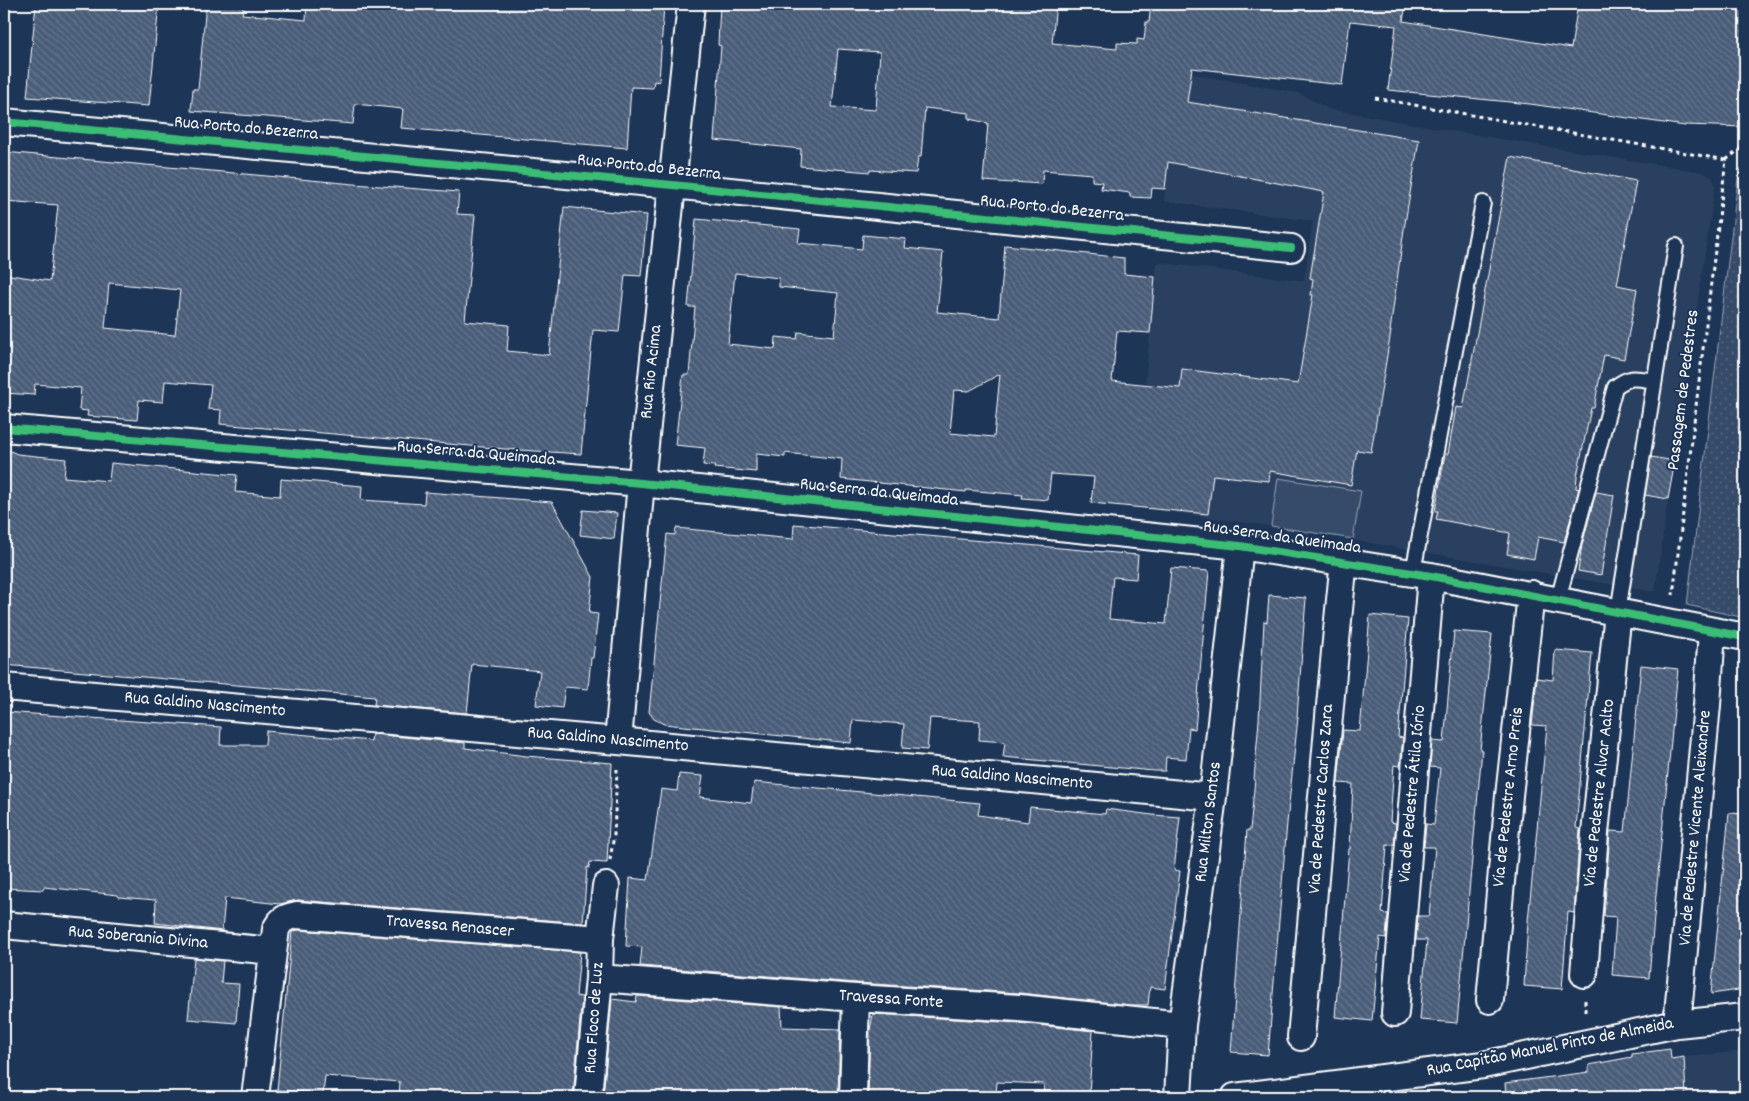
<svg xmlns="http://www.w3.org/2000/svg" width="1749" height="1101" font-family="Dekko,sans-serif">
<defs>
<pattern id="park-dots" width="8" height="8" patternUnits="userSpaceOnUse" patternTransform="scale(1.25)"><rect width="8" height="8" fill="#364b69"/><path d="M2 2h.1M6 6h.1" fill="none" stroke="#546680" stroke-width="1.8" stroke-linecap="round"/></pattern>
<pattern id="building-back-hatch" width="6" height="6" patternUnits="userSpaceOnUse" patternTransform="scale(1.25)"><rect width="6" height="6" fill="#4a5d79"/><path d="M-1 5l2 2M0 0l6 6M5-1l2 2" fill="none" stroke="#65758d"/></pattern>
</defs>
<rect width="100%" height="100%" fill="#1d3557"/>
<filter id="ink" filterUnits="userSpaceOnUse"><feTurbulence type="fractalNoise" baseFrequency=".02" numOctaves="2"/><feDisplacementMap in="SourceGraphic" scale="10" xChannelSelector="R" yChannelSelector="G"/><feConvolveMatrix kernelMatrix="1 2 1 2 8 2 1 2 1" color-interpolation-filters="sRGB"/></filter>
<g filter="url(#ink)">
<path fill="#2a4161" d="M1176 71 1299 93 1329 109 1470 134 1703 172 1713 178 1715 186 1668 499 1655 592 1271 526 1133 507 1157 262 1304 281 1313 221 1164 201Z
M1745 1051V1097H1687L1684 1057Z"/>
<path fill="#364b69" stroke="#9aa5b4" d="M1278 478 1361 491 1353 539 1271 526Z"/>
<path fill="url(#park-dots)" stroke="#9aa5b4" d="M1745 165V618L1687 605 1739 170Z"/>
<path fill="url(#building-back-hatch)" stroke="#fff" fill-rule="evenodd" d="M36 4 93 7V4H159L149 106 27 97Z
M206 4H244L242 14 306 20 307 4H664L659 82 654 81 653 88 631 87 627 148 401 128 403 109 355 104 353 124 191 111 193 89H198Z
M720 4H1056L1052 43 1117 49V43L1137 44V39L1144 40 1146 22H1149L1151 4H1406L1403 21 1571 48 1578 4H1745V127L1685 125V126L1530 104 1388 90 1396 26 1350 21 1342 85 1192 68 1187 102 1419 140 1404 229 1390 331H1391L1371 452 1357 450 1351 485 1270 471 1269 481 1213 475 1208 514 1091 503 1094 477 1051 474 1048 500 1022 498 1023 495 966 490V492L841 479 842 459 785 453V457L756 454V472L714 468 715 466 703 465 705 448 675 445 683 375H689L695 307H688L696 219 800 229 798 243 862 249 863 235 906 239 905 248 943 252 937 312 999 318 1005 245 1124 258V274L1155 277 1150 333 1117 331 1112 381 1180 388 1182 369 1298 384 1313 295H1311L1313 279 1310 278 1324 192 1168 162 1165 189 1152 188 1151 198 1130 197V193L1101 189 1102 182 1092 181V174L1043 170 1042 184 1012 182V183L983 181 988 123 969 119V113L925 108 921 157H918L916 173 870 170V172L800 166 801 149 714 140 721 46 718 45ZM838 49 880 52 876 110 832 107ZM735 273 779 278V287L838 293 834 336 798 332 797 339 776 337 775 349 728 344ZM1000 374 994 437 950 433 954 390 969 391Z
M4 152 354 184 459 192 457 214 475 215 465 321 509 325 507 351 549 355 564 207 647 215 641 276 625 275 619 332 593 330 581 454 505 449 220 424 221 410 208 409 211 385 165 381 163 402 139 400 137 420 87 416 88 411 79 410 81 388 35 384 34 395 4 393V274L50 281 58 205 4 201ZM109 283 180 290 175 335 105 328Z
M1510 157 1636 181 1617 285 1637 289 1624 359 1604 355 1594 408H1591L1577 476 1576 488 1579 489 1564 542 1538 537 1534 559 1507 554 1510 533 1436 519 1438 511H1435L1445 454H1448L1456 407 1463 408Z
M4 448 17 454 66 459 64 477 109 481 111 463 237 475 235 492 280 496 281 479 362 486 361 500 424 504 425 492 552 502 593 577 589 613 598 614 593 658H591L588 689 565 687 562 708 536 705 540 671 472 664 467 713 374 705 375 697 4 665Z
M1651 457 1675 461 1668 499 1645 495Z
M1596 492 1614 495 1601 575 1578 571 1582 545Z
M583 510 617 513 614 539 580 535Z
M794 524 1138 555 1136 579 1113 577 1109 619 1166 624 1171 568 1209 571 1195 729 1189 728 1186 759 1166 757 1165 771H1154L1003 757 1005 742 979 740 980 721 930 718 927 750 902 748 904 724 853 720 851 743 664 724 654 719 649 712 667 534 675 535 676 528 793 539Z
M1269 595 1306 598 1297 717H1298L1287 823 1268 1055 1231 1052 1247 830H1250L1255 779H1254L1259 720 1264 621 1267 622Z
M1370 615 1408 619 1398 737 1403 738 1400 766 1394 765 1390 822 1396 823 1394 845H1387L1382 913 1388 914 1386 938 1380 937 1372 1021 1335 1017 1349 849H1350L1353 784 1338 783 1342 741 1343 730 1360 731Z
M1454 631 1492 634 1480 750H1482L1457 1023 1420 1020 1427 940H1416L1418 916H1429L1435 847H1424L1426 824 1434 825 1440 768 1430 767 1432 741 1444 742Z
M1555 650 1592 653 1576 828 1580 829 1574 913 1568 912 1562 989 1524 986 1528 921 1547 726 1532 725 1537 678 1553 680Z
M1641 665 1678 669 1655 905 1649 978 1612 975 1616 917 1604 916 1610 831 1625 832Z
M4 712 221 727 220 745H265L266 731 371 741 372 734 465 743V748L526 756 612 763 607 863 590 862 589 868 587 867 583 923 298 900 280 904 225 898 222 931 155 923 156 900 118 897V895L44 887 43 890 4 888Z
M679 774 703 776 700 797 751 803 754 782 980 803 978 815 1028 822 1030 807 1105 814 1106 809 1152 815 1180 817 1174 870 1180 871 1165 989 1150 987 1148 1005H1130L1020 993 857 983 640 966 642 947 626 946 630 878 648 880 661 789 677 791Z
M1729 813 1745 814V989L1711 994Z
M298 930 580 952 576 996 582 997 573 1097 552 1095V1097H399L400 1082 325 1076 323 1094 277 1090 292 932Z
M194 958 223 961 221 983 239 984 236 1023 188 1019Z
M637 996 781 1007 782 1027 840 1029 838 1097H603L612 999 636 1002Z
M873 1014 1018 1023 1093 1031 1089 1095 1043 1097 1044 1084 997 1082 996 1097H868L870 1030Z
M1670 1049 1671 1059 1684 1057 1686 1097H1506L1505 1083 1589 1072V1065L1632 1057V1054Z"/>
<g fill="none" stroke-linecap="round" stroke-linejoin="round">
<g stroke="#fff" stroke-width="18">
<path id="lane" d="M1413 572 1483 203
M1558 600 1615 387C1631 375 1636 378 1654 381
M1618 612 1676 246"/>
</g>
<g stroke="#fff" stroke-width="30">
<path id="street" d="M4 122 672 185 1291 248
M4 428 641 483 1240 546 1431 576 1745 637
M4 687 618 741 1213 797
M618 741 641 483 691 4
M4 925 273 951
M1584 974 1595 833 1618 612
M599 978 856 998 1019 1008 1182 1025
M1490 1000 1509 796 1531 594
M1395 1013 1431 576
M1677 1024 1707 705 1712 631
M1301 1037C1316 878 1327 720 1344 561
M255 1097 276 929C281 919 286 917 297 915L600 939
M588 1097 599 978 600 939 606 886
M853 1097 856 998
M1178 1097 1182 1025 1213 797 1240 546
M1235 1097 1483 1065 1677 1024 1745 1017"/>
</g>
<path stroke="#fff" stroke-width="3" stroke-dasharray="4 4" stroke-linecap="butt" d="M1375 98 1726 160 1673 595
M1726 160 1745 145
M610 860 614 835 617 769
M1585 1000V1016"/>
<use href="#lane" stroke="#1d3557" stroke-width="14"/>
<use href="#street" stroke="#1d3557" stroke-width="26"/>
<g stroke="#1d3557" stroke-width="11">
<path id="cycleway" d="M4 122 672 185 1291 248
M4 428 641 483 1240 546 1431 576 1745 637"/>
</g>
<use href="#cycleway" stroke="#3abd76" stroke-width="8"/>
</g>
</g>
<g text-anchor="middle" dominant-baseline="central" stroke-width="4" stroke-linejoin="round" paint-order="stroke">
<g font-size="18" fill="#fff" stroke="#1d3557">
<text transform="translate(246 129) rotate(5)">Rua Porto do Bezerra</text>
<text transform="translate(649 168) rotate(6)">Rua Porto do Bezerra</text>
<text transform="translate(1052 209) rotate(6)">Rua Porto do Bezerra</text>
<text transform="translate(652 372) rotate(-84)">Rua Rio Acima</text>
<text transform="translate(1684 390) rotate(-83)">Passagem de Pedestres</text>
<text transform="translate(476 454) rotate(5)">Rua Serra da Queimada</text>
<text transform="translate(879 493) rotate(6)">Rua Serra da Queimada</text>
<text transform="translate(1282 538) rotate(8)">Rua Serra da Queimada</text>
<text transform="translate(205 705) rotate(5)">Rua Galdino Nascimento</text>
<text transform="translate(608 740) rotate(5)">Rua Galdino Nascimento</text>
<text transform="translate(1012 778) rotate(5)">Rua Galdino Nascimento</text>
<text transform="translate(1600 793) rotate(-84)">Via de Pedestre Alvar Aalto</text>
<text transform="translate(1413 794) rotate(-85)">Via de Pedestre Átila Iório</text>
<text transform="translate(1509 797) rotate(-84)">Via de Pedestre Arno Preis</text>
<text transform="translate(1322 799) rotate(-86)">Via de Pedestre Carlos Zara</text>
<text transform="translate(1209 822) rotate(-83)">Rua Milton Santos</text>
<text transform="translate(1696 828) rotate(-85)">Via de Pedestre Vicente Aleixandre</text>
<text transform="translate(450 927) rotate(5)">Travessa Renascer</text>
<text transform="translate(138 938) rotate(5)">Rua Soberania Divina</text>
<text transform="translate(891 1000) rotate(4)">Travessa Fonte</text>
<text transform="translate(595 1018) rotate(-86)">Rua Floco de Luz</text>
<text transform="translate(1550 1048) rotate(-11)">Rua Capitão Manuel Pinto de Almeida</text>
</g>
</g>
<rect width="1749" height="1101" fill="none" stroke="#1d3557" stroke-width="20"/>
<rect x="10" y="10" width="1729" height="1081" fill="none" stroke="#fff" stroke-width="2" filter="url(#ink)"/>
</svg>
